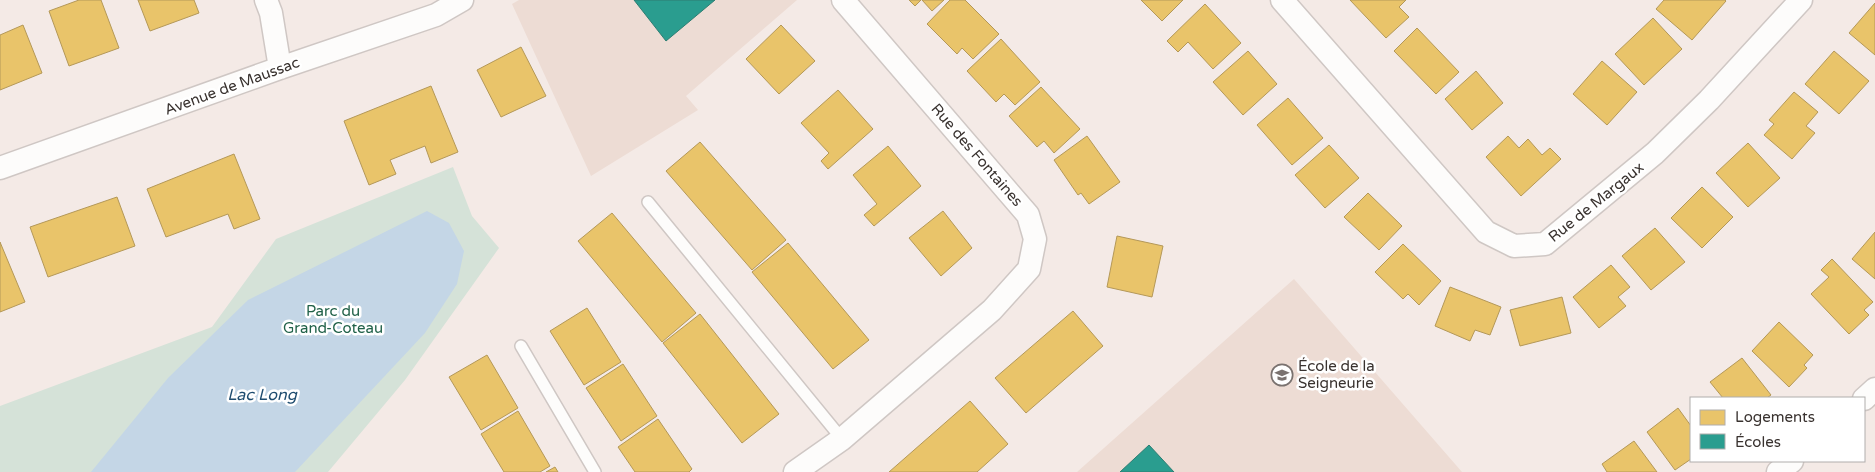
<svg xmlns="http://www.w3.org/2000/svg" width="1875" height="472" font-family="'Varela Round',sans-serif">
<rect width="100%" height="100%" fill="#f4eae6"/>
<path fill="#eddcd4" d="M519 0H797L686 96 698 110 591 176 512 4Z
M1294 279 1462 472H1077Z"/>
<path fill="#d5e2d8" d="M453 167 472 216 499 248 405 380 328 472H0V406L212 327 276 239Z"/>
<path fill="#c4d6e6" d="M427 211 449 223 464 251 457 284 425 333 295 472H91L168 378 248 300Z"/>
<path fill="#e9c46a" stroke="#b49858" d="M79 0H101L119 48 69 66 49 11Z
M138 0H194L199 13 150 31Z
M909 0H921L915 6Z
M922 0H944L932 11Z
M950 0H965L999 34 973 59 962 48 957 54 927 24Z
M1141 0H1183L1162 21Z
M1350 0H1406L1399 7 1409 17 1386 38Z
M1664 0H1725L1726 1 1692 40 1656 9Z
M1875 3V55L1849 33Z
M1205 4 1241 43 1213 69 1188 42 1178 52 1167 41Z
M1653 18 1682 49 1644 85 1615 54Z
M23 25 42 73 0 90V35Z
M781 25 815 61 779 94 746 59Z
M1417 28 1459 72 1436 94 1394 51Z
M1001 39 1040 82 1015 105 1004 94 996 102 967 71Z
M521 47 546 96 501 117 477 70Z
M1248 51 1277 84 1243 115 1213 82Z
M1834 51 1869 81 1839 114 1805 84Z
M1602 61 1637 92 1607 125 1573 94Z
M1476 71 1503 103 1472 130 1445 99Z
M431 86 458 152 431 163 425 146 390 160 396 174 369 185 344 121Z
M1041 87 1080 129 1054 153 1044 141 1037 147 1009 116Z
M838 90 873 129 828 169 821 161 829 153 801 123Z
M1794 92 1818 112 1806 126 1815 133 1792 159 1764 135 1774 124 1769 120Z
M1288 98 1323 138 1292 165 1257 125Z
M1087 136 1120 182 1089 204 1081 193 1078 195 1054 160Z
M1508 136 1519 148 1528 139 1542 155 1550 148 1561 159 1521 196 1486 157Z
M700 142 786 240 752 270 666 171Z
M1748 143 1780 178 1748 207 1716 173Z
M1329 145 1359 178 1325 208 1295 175Z
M888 146 921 186 874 226 864 215 877 204 853 175Z
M234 154 260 219 234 229 228 214 166 237 147 189Z
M1702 187 1733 217 1702 248 1671 218Z
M1368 193 1402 226 1379 250 1344 217Z
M117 197 135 246 48 277 30 227Z
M943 211 972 248 941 276 909 238Z
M612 213 696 313 662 342 578 241Z
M1655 228 1685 262 1651 290 1622 256Z
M1875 232V279L1852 259Z
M1117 236 1163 246 1152 297 1107 287Z
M0 242 25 302 0 312Z
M788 243 869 340 833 369 752 272Z
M1403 244 1441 281 1419 305 1408 294 1403 299 1375 272Z
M1832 259 1873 302 1864 310 1869 315 1849 334 1811 294 1829 277 1821 270Z
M1611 265 1630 287 1618 297 1626 306 1599 328 1573 297Z
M1450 287 1501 307 1490 335 1475 330 1470 341 1435 326Z
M1562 297 1571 333 1520 346 1510 310Z
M587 308 621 362 584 385 550 331Z
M1073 311 1103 346 1026 413 995 378Z
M700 314 779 414 742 443 663 343Z
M1779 322 1813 355 1804 365 1807 368 1789 387 1752 351Z
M487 355 518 408 481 430 449 377Z
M1742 358 1771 395 1767 398H1723L1710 382Z
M623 364 657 416 621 441 586 388Z
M970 401 1008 444 977 472H889Z
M1678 408 1691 426V459L1675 470 1647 432Z
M518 411 550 466 540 472H504L481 434Z
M658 419 692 469 689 472H635L618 447Z
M1634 441 1657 472H1607L1602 464Z
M555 467 558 472H546Z"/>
<path fill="#2a9d8f" stroke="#2e7d72" d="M634 0H715L666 41Z
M1149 445 1174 472H1120Z"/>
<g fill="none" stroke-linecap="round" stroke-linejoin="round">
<g stroke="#cfc7c4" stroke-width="14">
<path id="lane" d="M648 202 842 439
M521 346 595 472"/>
</g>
<g stroke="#cfc7c4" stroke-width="25">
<path id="street" d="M266 0 271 13 280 68
M1282 0 1486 232 1514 246 1545 244 1655 153 1709 100 1801 0
M0 168 280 68 436 15 462 0
M1864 399 1875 389
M795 472 842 439 992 310 1029 269 1035 239 1028 215 843 0
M1778 472 1792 461"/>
</g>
<use href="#lane" stroke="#fdfcfb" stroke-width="11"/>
<use href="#street" stroke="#fdfcfb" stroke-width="22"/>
</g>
<defs>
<g id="school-ring" transform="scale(1.125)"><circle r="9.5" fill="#fff" stroke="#7a726f" stroke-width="1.5"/><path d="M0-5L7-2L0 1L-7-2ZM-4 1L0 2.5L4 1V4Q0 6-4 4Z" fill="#7a726f"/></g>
</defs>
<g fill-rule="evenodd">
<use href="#school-ring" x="1282" y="375"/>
</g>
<g text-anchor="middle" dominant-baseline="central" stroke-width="5" stroke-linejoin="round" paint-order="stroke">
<g font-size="15" fill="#39322f" stroke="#fff">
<text transform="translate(232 86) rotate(-20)">Avenue de Maussac</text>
<text transform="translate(977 155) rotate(49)">Rue des Fontaines</text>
<text transform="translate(1596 202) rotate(-39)">Rue de Margaux</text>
</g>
<g font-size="15" fill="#206148" stroke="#fff">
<text x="333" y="311">Parc du<tspan x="333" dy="17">Grand-Coteau</tspan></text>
</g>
<g font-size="15" fill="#39322f" stroke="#fff" text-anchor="start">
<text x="1298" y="366">École de la<tspan x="1298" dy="17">Seigneurie</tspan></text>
</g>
<g font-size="16" font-style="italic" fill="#1e4c6f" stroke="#fff">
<text x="262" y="395">Lac Long</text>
</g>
</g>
<rect x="1690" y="397" width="175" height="65" fill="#ffffff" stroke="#b0adac"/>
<rect x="1700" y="410" width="25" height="15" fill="#e9c46a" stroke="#b0adac"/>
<text x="1735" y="422" font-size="15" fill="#39322f">Logements</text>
<rect x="1700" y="434" width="25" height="15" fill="#2a9d8f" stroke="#b0adac"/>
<text x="1735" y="447" font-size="15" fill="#39322f">Écoles</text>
</svg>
